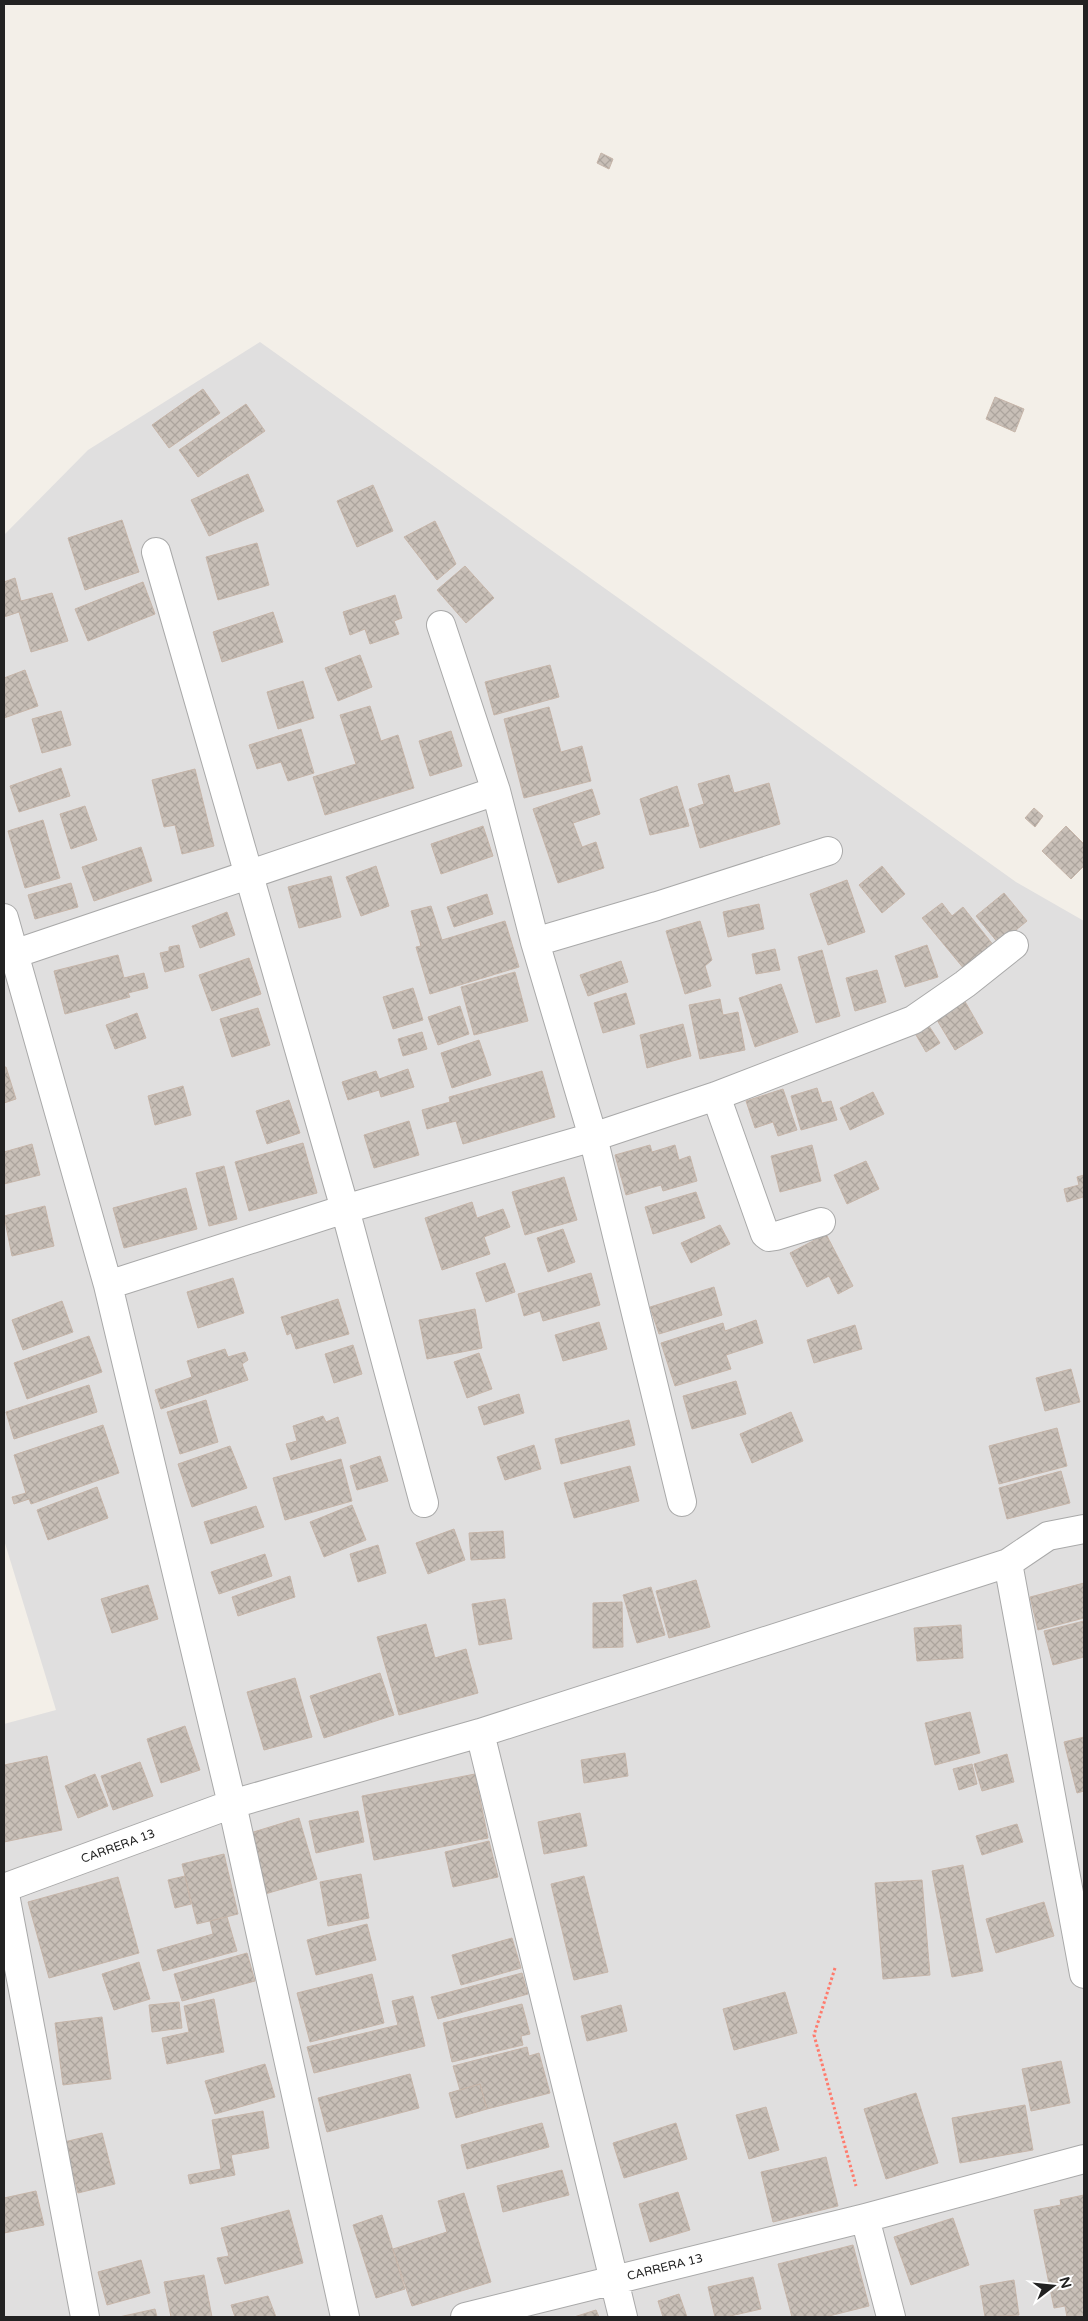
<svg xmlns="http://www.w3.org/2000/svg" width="1088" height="2321" font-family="'Varela Round',sans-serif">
<defs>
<pattern id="building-cross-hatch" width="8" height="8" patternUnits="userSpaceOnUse" patternTransform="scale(1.25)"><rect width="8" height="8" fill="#c8bfb7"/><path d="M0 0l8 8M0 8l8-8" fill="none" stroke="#aca49d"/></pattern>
</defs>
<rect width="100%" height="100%" fill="#f3efe8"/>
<path fill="#e0dfdf" d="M260 342 1016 882 1084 921V2317H4V1724L56 1710 4 1540V535L88 450Z"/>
<path fill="url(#building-cross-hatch)" stroke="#c6b5a9" d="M601 153 613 159 609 169 597 163Z
M203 389 220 413 169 448 152 425Z
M995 397 1024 409 1015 432 986 419Z
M246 404 265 431 198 477 179 450Z
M248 474 264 511 209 536 191 500Z
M373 485 393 531 357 547 337 501Z
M122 520 139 572 85 590 68 538Z
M435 521 456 564 437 580 404 537Z
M257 543 269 585 218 600 206 557Z
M465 566 494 598 466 623 437 590Z
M15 578 21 601 52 593 68 641 31 652 19 612 4 617V582Z
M143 582 155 614 88 641 75 609Z
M395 595 402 618 394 621 399 634 370 644 365 629 350 635 343 612Z
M273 612 283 642 222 662 213 632Z
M360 655 372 687 338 701 325 668Z
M550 665 559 697 494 715 485 682Z
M25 670 38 706 4 718V678Z
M303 681 314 718 278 729 267 692Z
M370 706 381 741 398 735 414 788 325 815 313 777 356 764 340 715Z
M549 707 561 752 582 746 591 781 524 798 504 719Z
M61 711 71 745 42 753 32 719Z
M301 729 314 773 288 781 281 762 257 769 249 745Z
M451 731 462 766 430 776 419 741Z
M61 768 70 796 19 812 10 786Z
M195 769 214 846 182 854 175 825 164 827 152 780Z
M729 775 734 793 769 783 780 824 700 848 689 809 704 804 698 784Z
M677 786 689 826 650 835 640 799Z
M592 789 600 814 573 823 582 847 596 842 604 868 558 883 533 809Z
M85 806 97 840 71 849 60 814Z
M1034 808 1043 816 1035 827 1025 818Z
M43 820 60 878 25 888 8 831Z
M483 826 493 856 441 874 431 844Z
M1066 826 1084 844V866L1071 879 1042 851Z
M141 847 152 881 94 901 82 867Z
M376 866 389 906 361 916 346 877Z
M882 866 905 894 882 913 859 885Z
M331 876 341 917 299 928 288 887Z
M847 880 865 932 828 945 810 894Z
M71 883 78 907 35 919 28 895Z
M1004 893 1027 921 999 944 976 916Z
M487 894 493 914 454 927 447 907Z
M942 903 952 916 963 907 994 946 965 970 922 918Z
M759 904 764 929 728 937 723 912Z
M431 906 442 940 505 921 519 967 430 994 416 947 421 946 411 911Z
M227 912 235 935 200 948 192 926Z
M700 921 712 960 705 966 711 986 685 994 666 931Z
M179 945 184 967 165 972 160 953 169 951V947Z
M927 945 938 977 905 987 895 956Z
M775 949 780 970 756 974 752 954Z
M822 950 840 1016 816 1023 798 957Z
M118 955 124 978 144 973 148 988 128 993 130 997 65 1014 54 971Z
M249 958 261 994 212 1011 199 975Z
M621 961 628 982 588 996 580 975Z
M877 970 886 1002 855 1011 846 978Z
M515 972 528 1021 474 1035 461 987Z
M781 984 798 1032 755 1047 739 998Z
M413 988 423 1020 393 1029 383 997Z
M626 993 635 1024 603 1033 594 1003Z
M963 998 983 1033 955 1050 934 1015Z
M720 999 723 1015 738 1012 745 1050 700 1059 689 1005Z
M460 1006 469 1034 438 1045 428 1017Z
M258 1008 270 1045 232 1057 220 1019Z
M137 1013 146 1038 115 1049 106 1025Z
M683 1024 691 1056 647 1068 640 1035Z
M929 1026 940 1043 926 1052 916 1035Z
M422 1032 427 1049 403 1056 398 1039Z
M479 1040 491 1075 452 1088 441 1053Z
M4 1067H6L16 1099 4 1103Z
M408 1069 414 1087 381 1097 379 1090 348 1100 342 1082 376 1071 379 1079Z
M542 1071 555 1117 463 1144 456 1121 427 1129 422 1110 450 1102 449 1097Z
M183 1086 191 1115 155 1125 148 1096Z
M817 1088 822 1103 831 1101 837 1120 801 1130 791 1096Z
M783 1089 797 1130 778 1136 773 1122 755 1128 746 1101Z
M873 1092 884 1114 850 1130 840 1108Z
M289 1100 300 1133 267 1144 256 1111Z
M409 1121 419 1155 374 1168 364 1135Z
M303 1143 317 1193 249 1211 235 1162Z
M32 1144 40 1175 4 1184V1152Z
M650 1145 652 1152 675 1145 679 1160 690 1156 697 1181 663 1191 661 1185 626 1195 615 1155Z
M812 1145 821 1181 780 1192 771 1156Z
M866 1161 879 1189 847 1204 834 1175Z
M224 1166 237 1219 209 1226 196 1173Z
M1084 1175V1203L1083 1197 1067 1202 1064 1189 1079 1185 1077 1177Z
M564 1177 577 1220 525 1235 512 1192Z
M186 1188 197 1229 124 1248 113 1208Z
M696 1192 705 1218 653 1234 645 1207Z
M472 1202 477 1218 503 1209 510 1227 484 1237 490 1254 442 1270 425 1218Z
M45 1206 54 1246 12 1256 4 1216Z
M720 1225 730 1244 691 1263 681 1243Z
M563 1229 575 1262 548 1272 537 1238Z
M826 1234 853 1286 838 1294 829 1276 807 1287 790 1253Z
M505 1263 515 1292 486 1302 476 1273Z
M591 1273 600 1305 543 1321 540 1311 524 1316 518 1294Z
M233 1278 244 1313 198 1328 187 1292Z
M714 1287 722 1315 659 1334 650 1307Z
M338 1299 349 1334 296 1349 291 1333 287 1335 281 1317Z
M62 1301 73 1332 23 1350 12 1320Z
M475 1309 482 1348 427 1359 419 1320Z
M756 1320 763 1343 726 1355 731 1369 675 1386 661 1343 723 1323 725 1331Z
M599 1322 607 1349 563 1361 555 1335Z
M855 1325 862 1349 814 1363 807 1340Z
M89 1336 102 1372 27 1399 14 1363Z
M353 1345 362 1374 334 1383 325 1354Z
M225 1349 228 1357 245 1352 248 1360 242 1364 248 1380 161 1409 155 1390 192 1377 187 1361Z
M479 1353 492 1389 467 1398 454 1362Z
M1071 1369 1080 1402 1045 1411 1036 1378Z
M736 1381 746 1414 692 1429 683 1396Z
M89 1385 97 1412 14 1439 6 1412Z
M519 1394 524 1413 484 1425 478 1407Z
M206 1400 218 1442 180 1454 167 1412Z
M791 1412 803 1441 752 1463 740 1434Z
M323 1416 326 1422 338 1417 346 1443 291 1460 286 1444 297 1441 293 1426Z
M629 1420 635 1445 561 1464 555 1439Z
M103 1425 119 1473 31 1504 29 1499 14 1504 12 1497 26 1493 14 1455Z
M1057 1428 1067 1466 999 1484 989 1446Z
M534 1445 541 1469 505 1480 497 1457Z
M230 1446 247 1488 192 1507 178 1464Z
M380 1456 388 1481 357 1490 350 1466Z
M341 1459 352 1501 285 1520 273 1478Z
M630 1466 639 1501 574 1518 564 1483Z
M1061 1471 1070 1503 1007 1519 999 1488Z
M97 1487 108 1518 48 1540 37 1510Z
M352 1505 366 1540 324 1557 310 1522Z
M256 1506 264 1527 211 1544 204 1522Z
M454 1529 465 1560 428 1574 416 1543Z
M503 1531 505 1558 471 1560 469 1533Z
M378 1545 386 1573 358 1582 350 1554Z
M265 1554 272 1576 219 1594 211 1572Z
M290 1576 295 1597 238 1616 232 1597Z
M696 1580 710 1627 669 1638 656 1591Z
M1084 1583V1618L1038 1630 1030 1597Z
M148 1585 158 1619 112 1633 101 1599Z
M651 1587 665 1635 637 1643 623 1595Z
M505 1599 512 1639 479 1645 472 1604Z
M622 1602 623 1647 593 1648V1603Z
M1084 1621V1657L1053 1665 1044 1631Z
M426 1624 435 1658 466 1649 478 1693 399 1715 377 1637Z
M961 1625 963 1658 917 1661 914 1628Z
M380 1673 394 1715 324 1738 310 1696Z
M295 1678 312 1737 264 1750 247 1692Z
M970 1712 980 1753 935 1765 925 1723Z
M185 1726 200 1770 161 1783 147 1739Z
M1084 1737V1791L1077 1793 1064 1742Z
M625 1753 628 1776 584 1783 581 1760Z
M1007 1754 1014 1782 982 1791 974 1764Z
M47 1756 62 1830 4 1842V1765Z
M140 1762 153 1796 113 1810 101 1776Z
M972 1764 977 1784 959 1790 953 1769Z
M95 1774 108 1806 78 1818 65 1786Z
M475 1774 488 1838 374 1860 362 1796Z
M358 1811 364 1842 316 1853 309 1821Z
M580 1813 587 1846 544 1854 538 1822Z
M299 1818 317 1879 265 1894 247 1834Z
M1017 1824 1023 1842 982 1855 976 1836Z
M489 1841 498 1877 453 1887 445 1852Z
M224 1854 238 1914 197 1924 182 1864Z
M963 1865 983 1971 952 1977 932 1871Z
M361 1874 369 1918 328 1926 320 1882Z
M185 1876 191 1904 175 1908 168 1880Z
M584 1876 608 1972 574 1980 551 1884Z
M118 1877 139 1953 49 1978 28 1902Z
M922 1880 930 1975 883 1979 875 1883Z
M1044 1902 1054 1936 996 1953 986 1919Z
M227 1917 237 1951 163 1971 157 1950 213 1934 210 1921Z
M367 1924 376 1960 316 1975 307 1940Z
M512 1938 521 1968 461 1985 452 1955Z
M247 1953 255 1981 182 2001 174 1974Z
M139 1962 150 1999 114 2010 102 1974Z
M522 1973 528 1994 438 2019 431 1997Z
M372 1974 384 2023 310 2042 297 1993Z
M785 1992 797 2033 734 2050 723 2009Z
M413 1996 425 2046 314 2073 307 2047 398 2025 392 2001Z
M214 1999 224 2052 167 2064 162 2038 189 2032 184 2006Z
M179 2002 182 2028 152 2032 149 2005Z
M522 2004 530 2034 521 2036 523 2045 452 2062 443 2023Z
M621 2005 627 2031 587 2041 581 2016Z
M102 2017 111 2079 63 2085 55 2023Z
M527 2047 529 2056 539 2053 550 2093 487 2109 480 2084 460 2090 453 2066Z
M1061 2061 1070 2103 1031 2111 1022 2069Z
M265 2064 275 2097 215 2114 205 2081Z
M410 2074 419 2108 327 2132 318 2098Z
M480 2084 487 2109 456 2118 449 2093Z
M916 2093 938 2163 886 2179 864 2109Z
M1025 2105 1033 2150 960 2163 952 2118Z
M766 2107 779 2150 749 2159 736 2115Z
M263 2111 269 2148 231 2155 235 2175 190 2184 188 2175 221 2169 212 2120Z
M542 2123 549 2147 467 2169 461 2145Z
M676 2123 687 2159 624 2178 613 2143Z
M102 2133 115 2184 78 2193 64 2142Z
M826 2157 838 2206 773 2222 761 2172Z
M562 2170 569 2195 503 2212 497 2186Z
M36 2191 44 2225 4 2233V2198Z
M678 2192 690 2230 650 2242 639 2204Z
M464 2193 491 2282 412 2306 393 2249 447 2232 438 2201Z
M1084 2195V2317H1067L1065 2306 1054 2308 1034 2210 1061 2205 1060 2200Z
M289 2210 303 2263 225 2284 217 2258 229 2256 221 2228Z
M382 2215 405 2289 376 2298 353 2225Z
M953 2218 969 2265 911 2285 894 2237Z
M853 2245 869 2306 825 2317H792L778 2264Z
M141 2260 150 2293 107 2305 98 2272Z
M204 2275 212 2317H171L164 2282Z
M753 2277 761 2309 726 2317H715L708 2287Z
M1014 2280 1019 2315 985 2317 980 2286Z
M679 2294 687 2317H663L658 2301Z
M268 2296 276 2317H235L231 2305Z
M155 2309 157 2317H119Z
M596 2310 599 2317H574Z"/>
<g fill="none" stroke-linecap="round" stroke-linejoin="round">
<g stroke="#a9a9a9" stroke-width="30">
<path id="street" d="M156 552 345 1209 424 1503
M441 625 496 791 535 942 593 1137 682 1502
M4 918 108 1285 232 1804 345 2317
M535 942 657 906 828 851
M14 954 496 791
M716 1096 765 1234 769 1237 776 1236 821 1222
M108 1285 345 1209 593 1137 716 1096 913 1020 965 984 1014 945
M1008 1563 1084 1974
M480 1733 623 2317
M4 1888 232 1804 480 1733 1008 1563 1048 1536 1084 1529
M4 1889 85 2317
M865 2218 891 2317
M465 2317 865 2218 1084 2159"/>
</g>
<path stroke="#ff7b6d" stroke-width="3" stroke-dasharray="2.5 2.5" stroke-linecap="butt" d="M835 1968 814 2035 856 2186"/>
<use href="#street" stroke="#fff" stroke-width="28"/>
</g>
<g text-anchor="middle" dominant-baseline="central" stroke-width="4" stroke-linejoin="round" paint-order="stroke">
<g font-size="12" fill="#222" stroke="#fff">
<text transform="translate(118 1846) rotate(-20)">CARRERA 13</text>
<text transform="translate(665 2267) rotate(-14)">CARRERA 13</text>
</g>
</g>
<rect width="1088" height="2321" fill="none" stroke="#222222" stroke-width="10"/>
<g transform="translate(1053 2286) rotate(74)" stroke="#ffffff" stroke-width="4" paint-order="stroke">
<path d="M0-4L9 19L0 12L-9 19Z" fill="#222222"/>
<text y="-8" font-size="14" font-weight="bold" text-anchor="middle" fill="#222222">N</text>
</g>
</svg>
